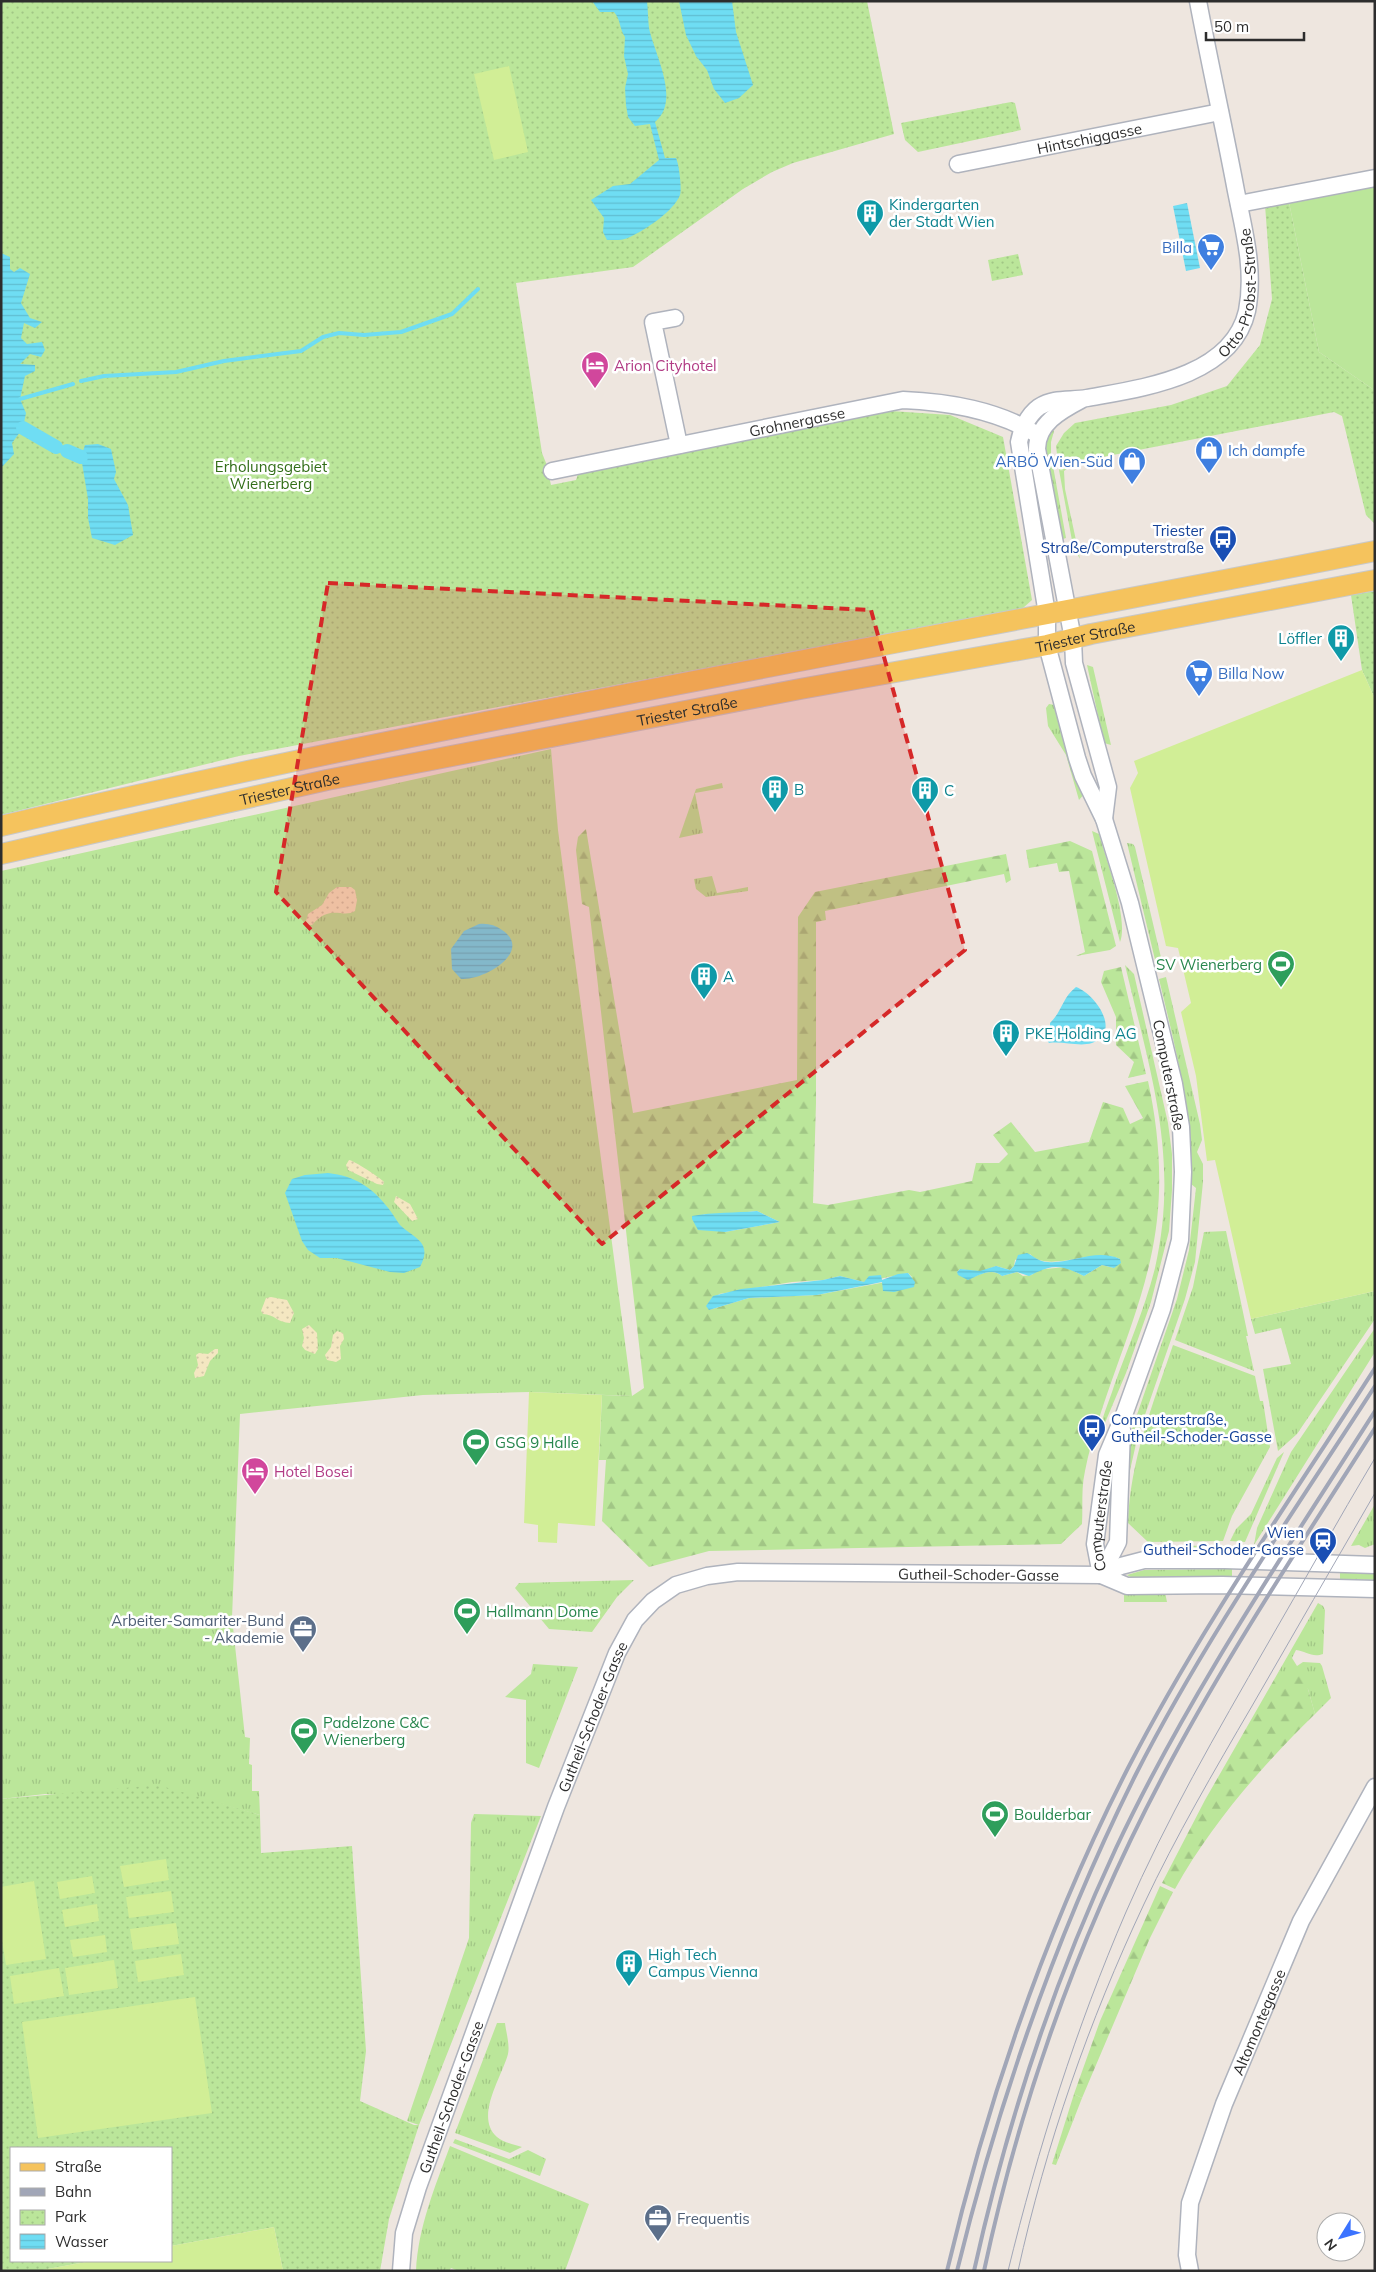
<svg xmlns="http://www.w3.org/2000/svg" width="1376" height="2272" font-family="Mulish,sans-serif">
<defs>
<pattern id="grass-tufts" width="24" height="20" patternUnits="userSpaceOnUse" patternTransform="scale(1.25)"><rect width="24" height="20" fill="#bbe69a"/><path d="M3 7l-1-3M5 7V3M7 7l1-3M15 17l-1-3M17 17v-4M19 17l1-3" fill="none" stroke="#a1c685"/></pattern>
<pattern id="forest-firs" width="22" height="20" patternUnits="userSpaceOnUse" patternTransform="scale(1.25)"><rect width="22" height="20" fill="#bbe69a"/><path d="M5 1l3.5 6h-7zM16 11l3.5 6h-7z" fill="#a1c685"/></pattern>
<pattern id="sand-dots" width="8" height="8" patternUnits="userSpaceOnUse" patternTransform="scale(1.25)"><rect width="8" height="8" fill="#f4e7c1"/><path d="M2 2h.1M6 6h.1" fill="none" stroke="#d2c6a6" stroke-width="1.8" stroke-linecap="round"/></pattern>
<pattern id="park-dots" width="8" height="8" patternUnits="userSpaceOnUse" patternTransform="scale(1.25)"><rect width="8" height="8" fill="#bbe69a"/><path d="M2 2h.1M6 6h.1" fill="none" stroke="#a1c685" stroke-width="1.8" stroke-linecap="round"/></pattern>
<pattern id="water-rules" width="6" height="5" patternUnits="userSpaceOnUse" patternTransform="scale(1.25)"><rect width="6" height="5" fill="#6fddf3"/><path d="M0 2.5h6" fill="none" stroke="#60bed1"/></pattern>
</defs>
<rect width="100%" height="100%" fill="#eee6df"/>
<path fill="url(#grass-tufts)" d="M1051 428 1054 431 1051 442V455L1066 538 1060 540 1045 453V442Z
M1059 470 1064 471 1065 489 1080 559 1073 546Z
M1087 665 1093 667 1111 745 1104 743Z
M1049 704 1055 705 1085 793 1079 800 1066 755 1048 726 1046 708Z
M551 749 558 830 632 1396 529 1392 423 1395 240 1414 232 1618 245 1737 250 1738 249 1764 252 1765V1791H259L260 1815 217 1803 45 1794 1 1799V871Z
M722 783 723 788 695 793 703 833 679 838 696 789Z
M1092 831 1099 834C1106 859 1129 919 1120 942Z
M1127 843 1133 844 1135 847 1163 966 1157 968Z
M712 876 717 893 748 887V891L706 897 696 889 694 879Z
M1125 965 1134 974 1168 1123 1172 1154V1190L1169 1231 1151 1302 1126 1373 1099 1437C1100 1421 1109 1402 1114 1386 1128 1347 1145 1308 1155 1268 1180 1158 1150 1071 1125 965Z
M1166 977 1200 1124 1202 1140 1197 1152 1203 1164V1182L1195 1262 1185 1299 1138 1435 1126 1488 1132 1429 1177 1299 1189 1250 1196 1188 1191 1184C1193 1114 1175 1046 1159 979Z
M1226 1231 1248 1336H1246L1254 1371 1175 1340 1193 1287 1204 1232Z
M1375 1291V1319L1297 1434 1278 1451 1263 1369 1291 1364 1281 1328 1255 1334 1251 1319Z
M1375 1328V1352L1254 1545 1257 1528 1291 1452Z
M1173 1345 1255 1376 1260 1401H1263L1270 1447 1232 1516 1223 1541 1148 1542 1128 1523C1130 1460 1153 1404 1173 1345Z
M1284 1452 1245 1542 1230 1541 1236 1529 1251 1514 1277 1458Z
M1375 1504V1544L1365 1548 1359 1545 1351 1546Z
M1223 1545 1219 1550H1148L1151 1547Z
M1232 1569V1578L1134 1579 1127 1575 1144 1570Z
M1340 1570 1375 1571V1580L1340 1579Z
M634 1580 617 1597 592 1632 549 1629 515 1588 519 1583Z
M1165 1592 1167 1602H1124V1593Z
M1318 1603 1323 1606 1325 1610 1323 1654C1312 1658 1306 1651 1296 1650L1292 1658 1297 1666 1303 1662 1320 1663 1322 1666 1331 1698 1315 1714 1308 1689 1279 1671Z
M533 1664 578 1667 539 1768 526 1763V1700L505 1697 531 1674Z
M474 1814 541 1816 419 2125 407 2121 469 1938 471 1823Z
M497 2023H505C506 2032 510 2045 508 2054 502 2077 474 2117 497 2137 503 2142 514 2145 522 2147L510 2153 455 2133Z
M1074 2094 1082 2098 1056 2165 1052 2164Z
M455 2139 509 2159 528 2150 546 2159 540 2176 453 2143Z
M450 2146 589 2204 565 2271H459L451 2268 449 2271H416C418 2227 435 2187 450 2146Z"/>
<path fill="url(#forest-firs)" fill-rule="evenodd" d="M586 829 633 1113 797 1080 798 917 815 892 1006 854 1011 880 1006 883 1004 874 825 911 826 920 816 922V1103L813 1203 828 1205 909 1190 920 1192 972 1181 976 1163H999L1008 1154 993 1135 1011 1122 1035 1152 1089 1142 1103 1102 1123 1108 1130 1124 1143 1118 1125 1086 1148 1081C1161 1141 1164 1201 1150 1261 1134 1332 1100 1399 1085 1471 1081 1488 1083 1507 1082 1524L1061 1544 709 1551 649 1567 602 1521 606 1460H599L602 1395 632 1396 644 1388 589 907 582 904 576 850 578 837ZM757 1211 780 1222 725 1232 703 1214 719 1215ZM1030 1254C1048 1274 1094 1247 1120 1259L1114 1268 1102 1265 1084 1276 1065 1267 1036 1270 1032 1275 1023 1276 1017 1272 1002 1276C992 1267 979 1275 968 1279L957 1272 960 1269 980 1272 996 1266 1010 1270 1014 1266 1015 1260ZM908 1273 912 1277 817 1295 749 1298 709 1310 719 1294 792 1282 823 1280 840 1276 864 1282Z
M1070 841 1092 851 1116 946 1110 950 1076 956 1085 952 1069 871 1059 872 1057 863 1029 868 1026 850Z
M1121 967 1146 1074 1128 1078 1134 1062 1116 1045V1017L1101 982 1104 971Z
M1279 1671 1300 1676 1308 1689 1315 1714C1262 1766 1211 1824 1175 1889L1162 1883 1205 1800Z
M1160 1886 1173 1892 1150 1938 1082 2098 1074 2094 1100 2021Z"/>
<path fill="url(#sand-dots)" d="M337 887H351L355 890 357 900 355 911C342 919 331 903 312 925H308L306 921 308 914 322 905 329 893Z
M349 1160C353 1160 381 1178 384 1182L383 1185 377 1184 348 1170 346 1165Z
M396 1196 410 1204 418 1219 412 1221 394 1202Z
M271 1297 287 1300 294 1313 290 1323C278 1323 274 1314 263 1314L261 1311 266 1298Z
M309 1325 317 1333 318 1349 315 1354 305 1350 302 1346 304 1338 302 1329Z
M337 1331 343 1333 344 1339 340 1346 341 1359 336 1362 327 1360 325 1355 331 1347 333 1335Z
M215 1349H218V1353L210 1361 204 1376 195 1378 194 1373 198 1365 196 1355 199 1353 208 1354Z"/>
<path fill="url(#park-dots)" d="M1 1H867L894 134 793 163 772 172 743 189 633 267 516 283 542 453 546 463 551 485 576 480 578 474 891 411 950 415 1003 437 1032 600 1023 608 239 756 1 815Z
M1011 102 1015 103 1021 130 918 152 905 140 901 123Z
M1289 202 1319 352 1374 390 1375 524 1366 515 1342 416 1334 412 1077 462 1064 471 1059 470 1056 446 1064 433 1075 423 1171 405 1227 386 1260 345 1272 299 1265 205Z
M1018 254 1023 275 992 281 988 260Z
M1375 591V699L1362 670 1351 595Z
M158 1785 260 1815 261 1853 352 1846 366 2051 360 2101 414 2125H419L389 2219 380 2271H283L274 2227 171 2246V2148H11V2261H91L37 2271H1V1799Z"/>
<path fill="#bbe69a" d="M1375 186V393L1374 390 1319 352 1289 202Z"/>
<path fill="#d1ee96" d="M509 66 528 152 494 160 474 74Z
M1362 670 1375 699V1291L1251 1319 1215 1160 1207 1161 1196 1076 1181 1012 1191 1003 1178 948 1166 946 1130 788 1138 773 1134 761Z
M529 1392 602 1395 595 1526 558 1523 557 1543 538 1542V1525L524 1523Z
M166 1859 169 1880 124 1887 120 1866Z
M92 1876 95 1893 60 1899 57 1882Z
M34 1881 46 1959 6 1965 1 1935V1887Z
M171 1891 174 1912 129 1918 126 1897Z
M97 1904 99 1921 65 1927 62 1910Z
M176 1923 179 1944 133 1950 130 1929Z
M105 1935 107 1952 73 1957 70 1940Z
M181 1954 184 1975 138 1982 135 1961Z
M114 1960 118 1988 69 1995 65 1968Z
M59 1968 64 1996 14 2004 10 1976Z
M195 1997 212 2113 38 2138 22 2022Z
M274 2227 283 2271H37L91 2261H171V2246Z"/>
<path fill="url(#water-rules)" d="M592 1H647C648 10 648 20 649 28 655 56 681 100 655 122L665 158H676C679 164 682 189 680 195 674 211 645 230 630 237 623 241 614 240 607 240L603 232 604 218 591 200 613 186 630 184 659 160 650 124 635 126 628 117 626 105 625 88 628 74 624 56 625 37C619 28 621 20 614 12H600Z
M679 1H732L736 32 753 85 739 98 725 103 714 89 707 70 696 56 686 35Z
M1187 203 1200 268 1186 271 1173 206Z
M1 253 10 257V269L14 272 20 268 30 274 21 303 30 318 42 322 35 328 24 323 21 338 27 344 42 342 45 350 41 357 30 354 20 364 35 365V371L25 376 20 399 26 413 23 428 12 443 14 454 1 468Z
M98 444 111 449 116 472 114 479 128 505 133 535 115 545 92 538 88 518V499L81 457 85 445Z
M479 924C488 923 495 925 502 930 534 951 484 981 461 979L452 969 451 949 464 931Z
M1076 987C1096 994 1122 1033 1092 1043 1079 1047 1063 1041 1049 1043L1044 1036 1050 1028V1023C1063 1010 1062 998 1076 987Z
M328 1173C355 1176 372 1187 389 1209 393 1214 396 1220 400 1225 415 1239 433 1242 420 1267L404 1273 390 1272 337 1258H320L308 1250 302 1241 285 1193 292 1179 305 1175Z
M757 1211 780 1222 725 1232 698 1230 692 1219V1216C713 1212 736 1213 757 1211Z
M1027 1253C1034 1256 1039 1262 1048 1262 1072 1264 1096 1248 1120 1259L1121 1263 1114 1268 1102 1265 1084 1276C1059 1264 1053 1264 1029 1276L1017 1272 1002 1276C992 1267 979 1275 968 1280L958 1275 957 1272 960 1269 980 1271 996 1266 1010 1270 1014 1266 1018 1255Z
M908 1273 915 1282 914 1287 894 1292 883 1291 882 1282 817 1295 749 1298 709 1310 706 1306 713 1296 741 1289 823 1280 840 1276 864 1282 869 1276 881 1275 882 1280 898 1274Z"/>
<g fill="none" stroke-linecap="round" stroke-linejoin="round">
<path stroke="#6fddf3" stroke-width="4" d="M81 381 104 376 176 372 224 361 301 351 323 337 339 333 364 335 401 332 452 314 478 289
M20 399 73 384"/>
<path stroke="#6fddf3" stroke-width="14" d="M23 428 56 447
M67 451 81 457"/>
<g stroke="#afb3bd" stroke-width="19">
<g id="minor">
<path id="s1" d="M958 164 1220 112"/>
<path d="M1239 204 1375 178"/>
<path d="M675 318 653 322 679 445"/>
<path d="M1081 400C1060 411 1037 424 1037 449L1073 639 1074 663 1108 787 1104 819"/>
<path id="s2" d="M552 471 903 400C950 402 997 410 1038 435"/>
<path id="s3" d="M1101 1575 1095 1544 1107 1455 1124 1415 1162 1309 1180 1240 1183 1172 1181 1127 1174 1084 1130 903 1104 819 1083 776 1077 758 1047 645V614L1019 442C1021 430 1028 415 1039 407 1055 397 1070 401 1087 398 1142 388 1232 377 1247 311 1255 270 1244 231 1236 191 1224 127 1210 65 1198 1"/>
<path d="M1101 1575 1127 1586 1222 1585 1375 1589"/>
<path d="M1101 1575 1118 1542 1122 1429"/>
<path id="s4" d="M401 2271 404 2233 418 2187 556 1807 617 1653 635 1620 653 1601 676 1585 707 1576 738 1572 1101 1575 1121 1566 1144 1560H1225L1375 1565"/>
<path id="s5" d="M1190 2271 1187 2255 1190 2203 1224 2104 1301 1921 1375 1787"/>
</g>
</g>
<g stroke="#c8c8c8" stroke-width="22">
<g id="major">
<path d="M1 826C456 720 917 641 1375 551"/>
<path id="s6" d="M1 854 327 780 800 689 1047 645 1091 634 1375 580"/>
</g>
</g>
<use href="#minor" stroke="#fff" stroke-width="16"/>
<use href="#major" stroke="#f5c35d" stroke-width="20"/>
<path stroke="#a1a6b7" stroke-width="1" d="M1008 2271C1038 2148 1076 2028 1126 1912 1166 1820 1217 1732 1267 1645 1303 1583 1338 1520 1375 1458
M1018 2271C1046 2144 1089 2021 1144 1904 1176 1836 1214 1771 1252 1706 1293 1635 1334 1564 1375 1493"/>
<path stroke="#a1a6b7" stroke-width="4" d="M947 2271C988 2098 1047 1927 1128 1768 1199 1630 1291 1499 1375 1368
M957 2271C999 2100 1057 1932 1136 1774 1205 1639 1293 1513 1375 1386
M974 2271C1006 2126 1053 1983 1116 1848 1188 1695 1284 1554 1375 1411
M984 2271C1022 2093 1085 1920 1171 1761 1233 1646 1305 1538 1375 1428"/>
</g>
<path fill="#d62828" fill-opacity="0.2" stroke="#d62828" stroke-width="4" stroke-dasharray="10 6" stroke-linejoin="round" d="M328 583 871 610 965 950 602 1244 276 892Z"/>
<defs>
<g id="building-pin" transform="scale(1.4375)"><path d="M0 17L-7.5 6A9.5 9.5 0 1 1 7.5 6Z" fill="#0f9aa8" stroke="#fff"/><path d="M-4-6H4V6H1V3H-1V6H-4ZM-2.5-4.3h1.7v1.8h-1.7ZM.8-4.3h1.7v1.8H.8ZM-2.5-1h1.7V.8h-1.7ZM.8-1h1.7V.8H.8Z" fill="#fff"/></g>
<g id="supermarket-pin" transform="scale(1.4375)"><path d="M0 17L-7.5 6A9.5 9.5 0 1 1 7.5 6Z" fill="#3f7fe0" stroke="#fff"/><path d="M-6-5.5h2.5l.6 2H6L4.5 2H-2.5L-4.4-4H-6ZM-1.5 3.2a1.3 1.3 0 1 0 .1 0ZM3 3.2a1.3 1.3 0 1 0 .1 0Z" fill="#fff"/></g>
<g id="hotel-pin" transform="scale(1.4375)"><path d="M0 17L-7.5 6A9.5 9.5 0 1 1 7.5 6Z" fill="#d1479c" stroke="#fff"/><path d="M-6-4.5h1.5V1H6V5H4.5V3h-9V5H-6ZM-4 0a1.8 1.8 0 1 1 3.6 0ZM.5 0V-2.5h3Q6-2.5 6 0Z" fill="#fff"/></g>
<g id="shop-pin" transform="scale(1.4375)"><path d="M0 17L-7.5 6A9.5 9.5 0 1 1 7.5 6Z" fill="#3f7fe0" stroke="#fff"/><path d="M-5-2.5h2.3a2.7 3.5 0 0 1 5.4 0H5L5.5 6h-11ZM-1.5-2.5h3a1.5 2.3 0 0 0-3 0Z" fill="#fff"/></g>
<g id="bus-pin" transform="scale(1.4375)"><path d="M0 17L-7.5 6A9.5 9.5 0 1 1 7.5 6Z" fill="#1a4fb4" stroke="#fff"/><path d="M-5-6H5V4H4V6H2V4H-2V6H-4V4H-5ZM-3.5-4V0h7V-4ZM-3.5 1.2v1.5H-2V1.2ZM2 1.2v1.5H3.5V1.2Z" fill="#fff"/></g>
<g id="stadium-pin" transform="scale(1.4375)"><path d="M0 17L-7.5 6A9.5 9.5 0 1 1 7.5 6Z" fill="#2e9e5b" stroke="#fff"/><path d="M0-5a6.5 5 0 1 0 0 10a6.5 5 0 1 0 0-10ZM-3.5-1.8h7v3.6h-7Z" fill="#fff"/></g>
<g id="station-pin" transform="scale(1.4375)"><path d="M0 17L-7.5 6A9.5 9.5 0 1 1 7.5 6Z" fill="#1a4fb4" stroke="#fff"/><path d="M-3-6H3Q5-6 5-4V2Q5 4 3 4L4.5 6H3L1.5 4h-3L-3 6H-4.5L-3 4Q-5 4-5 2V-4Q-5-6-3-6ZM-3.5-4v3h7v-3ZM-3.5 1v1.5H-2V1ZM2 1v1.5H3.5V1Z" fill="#fff"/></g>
<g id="office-pin" transform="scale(1.4375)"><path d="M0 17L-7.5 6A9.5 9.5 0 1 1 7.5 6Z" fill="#5c6f8a" stroke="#fff"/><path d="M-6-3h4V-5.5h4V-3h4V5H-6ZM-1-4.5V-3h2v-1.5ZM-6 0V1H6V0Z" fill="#fff"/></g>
</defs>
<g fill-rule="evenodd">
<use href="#building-pin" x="870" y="213"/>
<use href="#supermarket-pin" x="1211" y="247"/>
<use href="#hotel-pin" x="595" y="365"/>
<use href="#shop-pin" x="1209" y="450"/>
<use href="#shop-pin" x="1132" y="461"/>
<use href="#bus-pin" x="1223" y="539"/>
<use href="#building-pin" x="1341" y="638"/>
<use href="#supermarket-pin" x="1199" y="673"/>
<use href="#building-pin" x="775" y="789"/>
<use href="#building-pin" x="925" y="790"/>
<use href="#stadium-pin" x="1281" y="964"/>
<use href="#building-pin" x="704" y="976"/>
<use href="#building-pin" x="1006" y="1033"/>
<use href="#bus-pin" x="1092" y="1428"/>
<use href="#stadium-pin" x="476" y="1442"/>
<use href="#hotel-pin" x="255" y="1471"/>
<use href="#station-pin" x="1323" y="1541"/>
<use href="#stadium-pin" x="467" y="1611"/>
<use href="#office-pin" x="303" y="1629"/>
<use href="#stadium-pin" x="304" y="1731"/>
<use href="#stadium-pin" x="995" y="1814"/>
<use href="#building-pin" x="629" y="1963"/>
<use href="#office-pin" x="658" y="2218"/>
</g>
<g text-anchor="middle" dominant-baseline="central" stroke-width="5" stroke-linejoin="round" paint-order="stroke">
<g font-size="15" fill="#2d2d2d" stroke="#fff">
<text stroke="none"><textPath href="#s1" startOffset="134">Hintschiggasse</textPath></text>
<text stroke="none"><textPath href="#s3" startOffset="1468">Otto-Probst-Straße</textPath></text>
<text stroke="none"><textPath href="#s2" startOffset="250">Grohnergasse</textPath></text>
<text stroke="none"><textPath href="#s6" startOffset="1106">Triester Straße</textPath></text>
<text stroke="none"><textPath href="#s6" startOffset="701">Triester Straße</textPath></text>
<text stroke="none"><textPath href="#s6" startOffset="296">Triester Straße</textPath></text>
<text transform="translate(1169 1075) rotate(79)">Computerstraße</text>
<text stroke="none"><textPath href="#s3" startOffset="60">Computerstraße</textPath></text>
<text stroke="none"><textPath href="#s4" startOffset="1052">Gutheil-Schoder-Gasse</textPath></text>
<text stroke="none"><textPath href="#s4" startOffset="588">Gutheil-Schoder-Gasse</textPath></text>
<text stroke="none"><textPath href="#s5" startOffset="262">Altomontegasse</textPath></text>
<text stroke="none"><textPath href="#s4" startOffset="182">Gutheil-Schoder-Gasse</textPath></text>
</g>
<g font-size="15" fill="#0d838f" stroke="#fff" text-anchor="start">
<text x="889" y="204">Kindergarten<tspan x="889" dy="17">der Stadt Wien</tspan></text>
<text x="1322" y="638" text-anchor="end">Löffler</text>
<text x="794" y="789">B</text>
<text x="944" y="790">C</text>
<text x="723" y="976">A</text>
<text x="1025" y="1033">PKE Holding AG</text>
<text x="648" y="1954">High Tech<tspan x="648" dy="17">Campus Vienna</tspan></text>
</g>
<g font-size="15" fill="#366cbe" stroke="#fff" text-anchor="end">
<text x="1192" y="247">Billa</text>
<text x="1228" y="450" text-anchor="start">Ich dampfe</text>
<text x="1113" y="461">ARBÖ Wien-Süd</text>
<text x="1218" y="673" text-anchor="start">Billa Now</text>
</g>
<g font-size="15" fill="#b23c85" stroke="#fff" text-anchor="start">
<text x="614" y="365">Arion Cityhotel</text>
<text x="274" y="1471">Hotel Bosei</text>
</g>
<g font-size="15" fill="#326e18" stroke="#fff">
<text x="271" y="466">Erholungsgebiet<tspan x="271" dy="17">Wienerberg</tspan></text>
</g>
<g font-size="15" fill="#164399" stroke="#fff" text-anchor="end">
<text x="1204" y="530">Triester<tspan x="1204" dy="17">Straße/Computerstraße</tspan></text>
<text x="1111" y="1419" text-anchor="start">Computerstraße,<tspan x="1111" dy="17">Gutheil-Schoder-Gasse</tspan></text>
<text x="1304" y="1532">Wien<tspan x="1304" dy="17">Gutheil-Schoder-Gasse</tspan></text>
</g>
<g font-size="15" fill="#27864d" stroke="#fff" text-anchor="start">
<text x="1262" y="964" text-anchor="end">SV Wienerberg</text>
<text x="495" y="1442">GSG 9 Halle</text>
<text x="486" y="1611">Hallmann Dome</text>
<text x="323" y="1722">Padelzone C&amp;C<tspan x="323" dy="17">Wienerberg</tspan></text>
<text x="1014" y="1814">Boulderbar</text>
</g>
<g font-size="15" fill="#4e5e75" stroke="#fff" text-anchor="end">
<text x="284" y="1620">Arbeiter-Samariter-Bund<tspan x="284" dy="17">- Akademie</tspan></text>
<text x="677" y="2218" text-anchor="start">Frequentis</text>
</g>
</g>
<rect width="1376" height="2272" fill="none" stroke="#2d2d2d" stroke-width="5"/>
<rect x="10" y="2147" width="162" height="115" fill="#ffffff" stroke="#ababab"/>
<rect x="20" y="2163" width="25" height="8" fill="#f5c35d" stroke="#ababab"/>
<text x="55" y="2172" font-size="15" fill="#2d2d2d">Straße</text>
<rect x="20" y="2188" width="25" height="8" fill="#a1a6b7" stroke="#ababab"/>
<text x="55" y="2197" font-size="15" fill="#2d2d2d">Bahn</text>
<rect x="20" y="2210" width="25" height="15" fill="url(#park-dots)" stroke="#ababab"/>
<text x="55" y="2222" font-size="15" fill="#2d2d2d">Park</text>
<rect x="20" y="2234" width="25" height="15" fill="url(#water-rules)" stroke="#ababab"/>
<text x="55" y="2247" font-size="15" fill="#2d2d2d">Wasser</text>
<g transform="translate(1341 2237) rotate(233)"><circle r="24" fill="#ffffff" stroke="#ababab"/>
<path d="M0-4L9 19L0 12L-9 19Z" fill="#3b73ff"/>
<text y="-8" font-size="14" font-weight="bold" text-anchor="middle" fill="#2d2d2d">N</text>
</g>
<path d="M1206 32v8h98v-8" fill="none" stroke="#2d2d2d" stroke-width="2.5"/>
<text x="1214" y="32" font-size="15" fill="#2d2d2d" stroke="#ffffff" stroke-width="4" paint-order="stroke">50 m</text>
</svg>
